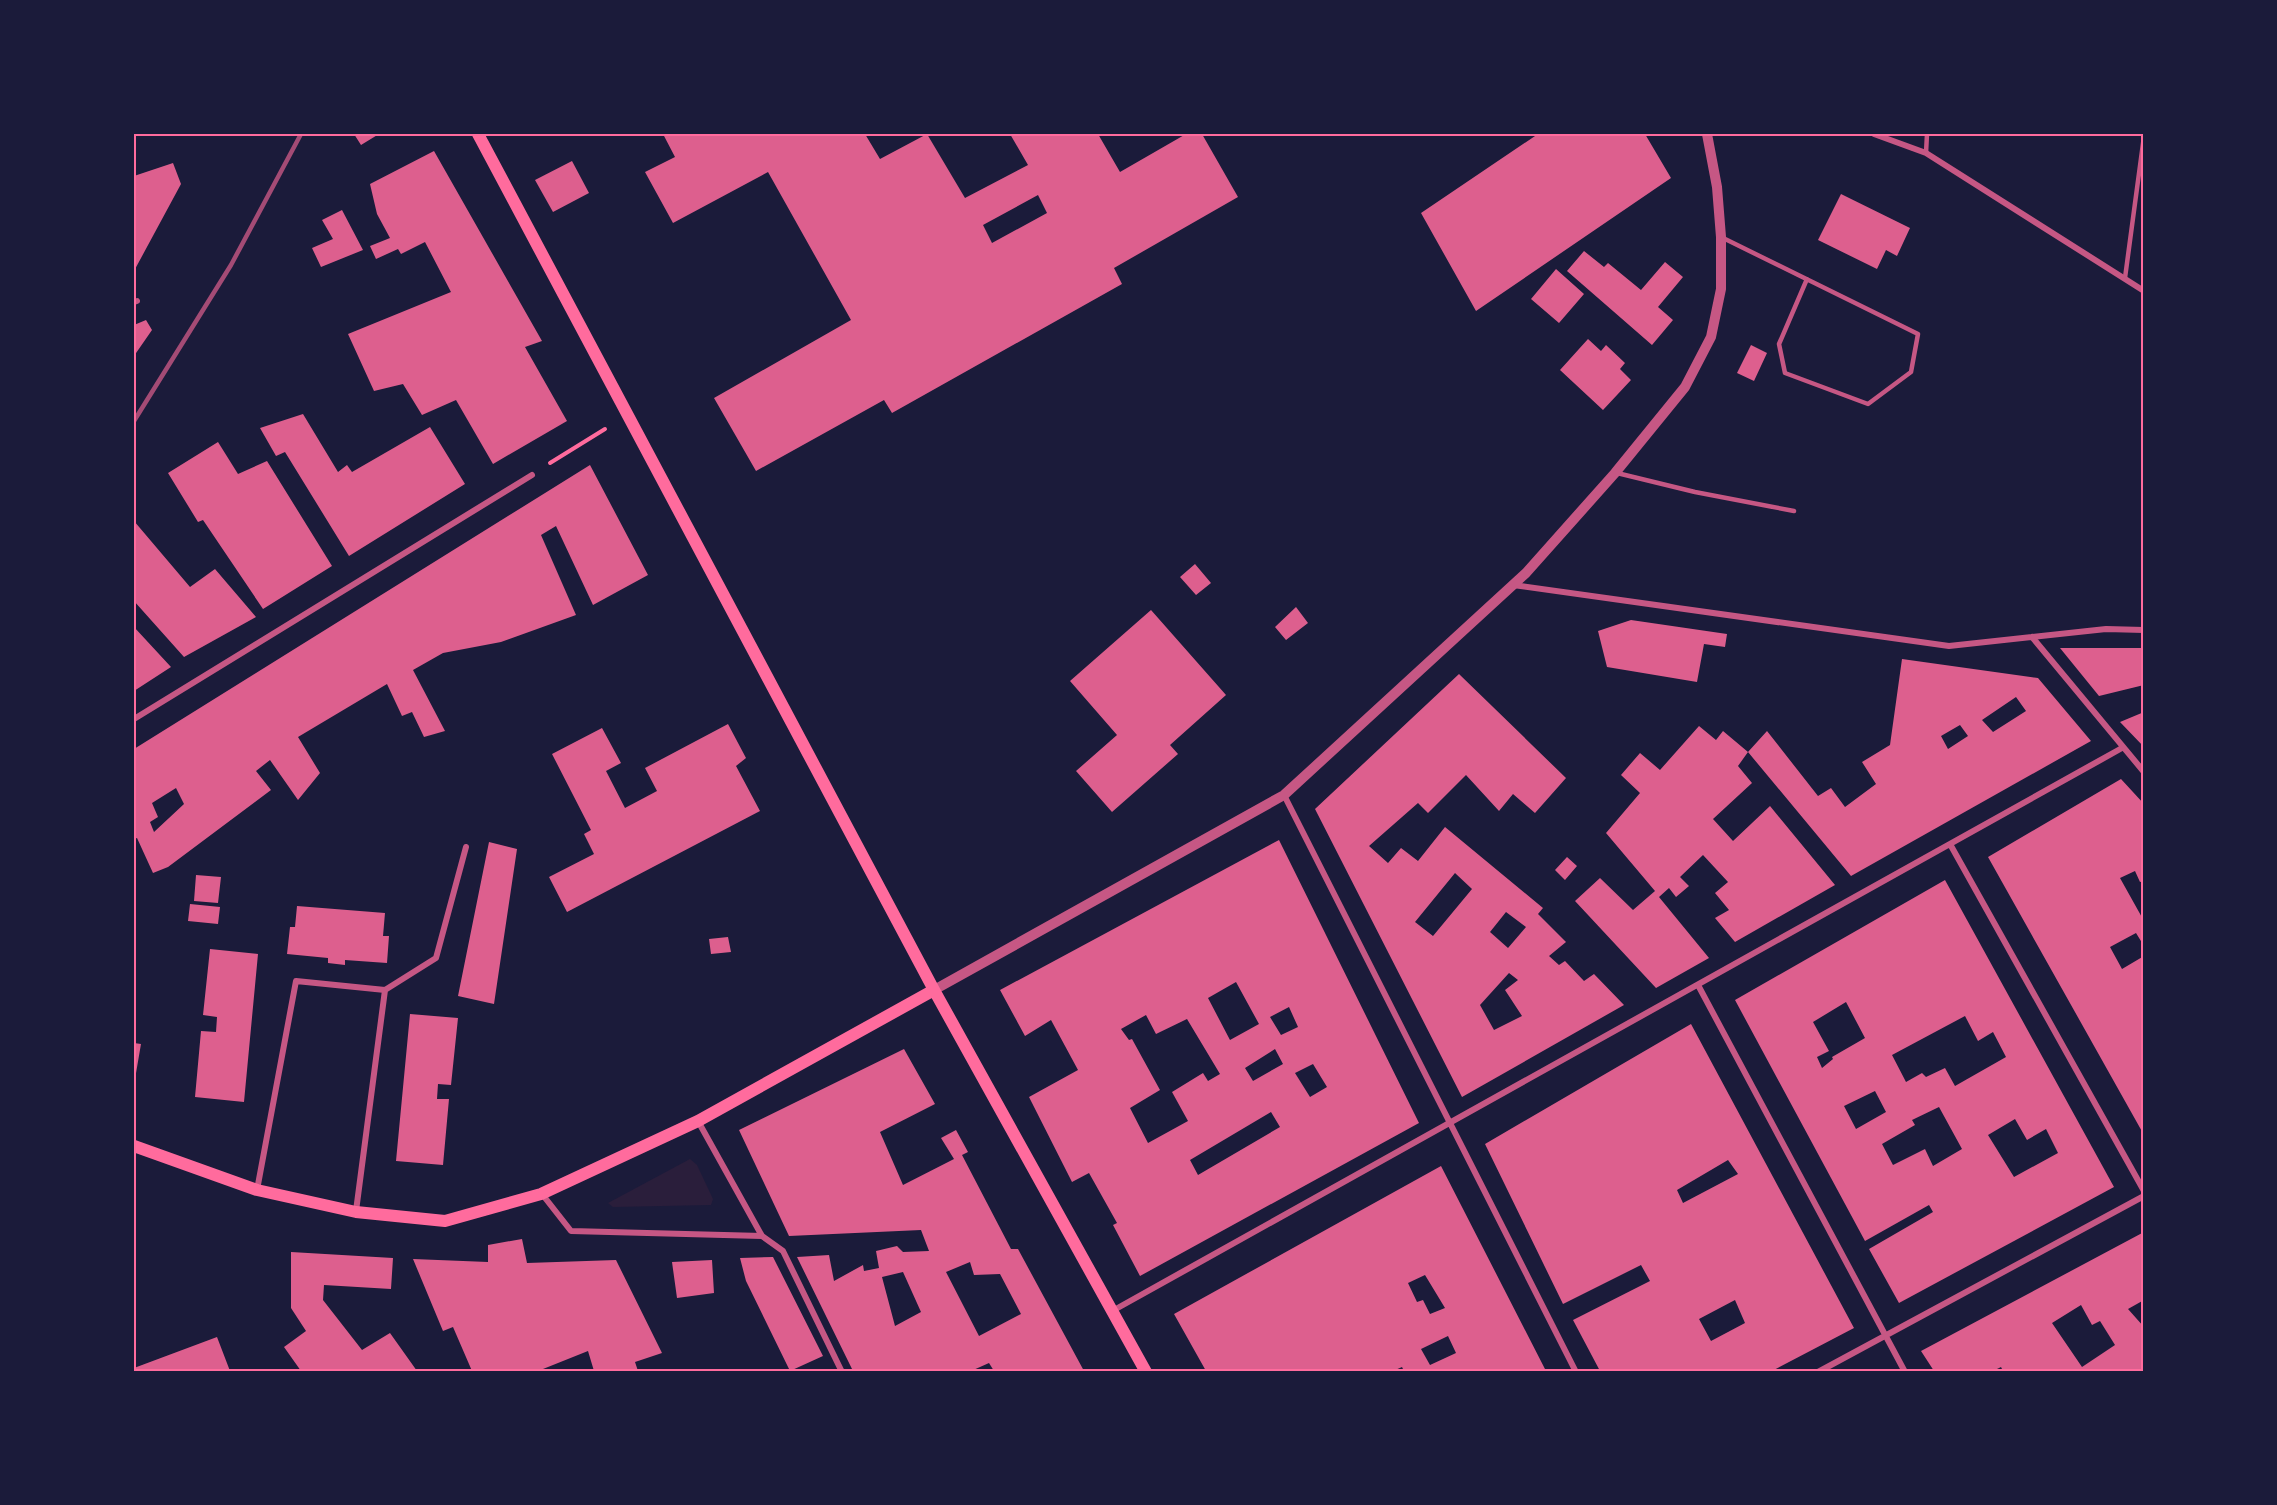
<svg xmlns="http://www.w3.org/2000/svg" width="2277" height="1505" font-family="'Archivo Narrow',sans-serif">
<rect width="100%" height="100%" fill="#1b1b3a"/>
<path fill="#2a1e3b" d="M690 1159 697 1165 713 1199 711 1205 613 1207 608 1203Z"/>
<path fill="#dd5f8e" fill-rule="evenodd" d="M354 134H379L361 145Z
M663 134H865L880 159 927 134 965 198 1028 165 1010 134H1098L1120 172 1186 134H1202L1238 197 1114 268 1122 284 892 413 884 400 756 471 714 398 851 320 768 172 673 223 645 172 675 157ZM1038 195 1047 213 992 243 983 225Z
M1538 134H1645L1671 178 1476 311 1421 213Z
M434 151 542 341 525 347 567 421 493 464 456 400 422 415 403 384 374 391 348 334 451 292 425 242 401 254 398 249 376 259 370 246 390 238 377 214 370 184Z
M572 161 589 193 553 212 535 180Z
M173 163 181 184 134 271V176Z
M1841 194 1910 228 1897 256 1886 250 1877 269 1818 240Z
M342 210 363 250 321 267 312 248 333 239 322 220Z
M1584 251 1604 267 1608 263 1641 290 1665 262 1683 277 1658 307 1673 320 1652 345 1567 271Z
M1556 269 1584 294 1559 323 1531 299Z
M146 320 152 330 134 356V325Z
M1588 339 1601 351 1606 345 1625 363 1620 369 1631 380 1603 410 1560 370Z
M1751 345 1767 353 1754 381 1737 373Z
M303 414 338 472 347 465 352 472 430 427 465 484 349 556 285 452 276 456 260 428Z
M218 442 238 474 267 461 332 566 263 609 203 520 198 522 168 473Z
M590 465 648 575 593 605 556 526 541 535 576 615 501 642 443 653 413 670 445 731 424 737 412 712 402 716 387 684 298 737 320 773 298 800 270 760 256 771 271 790 168 867 153 873 137 838 134 839V749ZM176 788 184 804 154 832 150 822 158 817 152 803Z
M134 521 190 587 215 569 256 617 184 657 134 601Z
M1195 564 1211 583 1196 595 1180 577Z
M1296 607 1308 623 1286 640 1275 627Z
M1151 610 1226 695 1170 745 1178 754 1112 812 1076 771 1117 735 1070 681Z
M1631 620 1727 634 1725 647 1704 644 1697 682 1607 667 1598 631Z
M134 627 171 667 134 691Z
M2060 648H2144V685L2099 696Z
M1902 659 2038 678 2091 741 1851 876 1748 752 1738 766 1752 783 1713 819 1733 841 1770 806 1835 885 1735 942 1715 918 1729 910 1715 893 1728 882 1703 855 1680 877 1689 886 1676 897 1669 888 1659 897 1709 958 1656 988 1575 901 1600 878 1633 910 1655 891 1606 833 1640 793 1621 775 1640 753 1660 770 1699 726 1716 740 1723 731 1748 752 1767 731 1818 796 1831 788 1845 807 1876 784 1862 762 1890 745ZM2016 697 2026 711 1993 732 1982 720ZM1960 725 1968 736 1948 749 1941 736Z
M1459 674 1566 778 1535 813 1513 794 1499 811 1466 775 1428 813 1418 803 1369 846 1388 863 1401 848 1418 861 1445 827 1543 908 1538 914 1566 942 1549 956 1559 965 1565 961 1584 981 1594 974 1624 1005 1462 1097 1315 809ZM1455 873 1472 889 1433 936 1415 922ZM1506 912 1526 927 1508 948 1490 932ZM1509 973 1518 980 1505 990 1522 1016 1494 1030 1480 1005Z
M2144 712V747L2120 722Z
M728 724 746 758 736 766 760 811 567 912 549 877 594 854 584 834 591 830 552 754 602 728 621 763 606 771 625 808 657 791 645 768Z
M2121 779 2144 804V881L2140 882 2135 871 2120 878 2144 921V946L2136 933 2110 947 2122 969 2144 956V1135L1988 857Z
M1279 840 1419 1123 1140 1276 1113 1225 1117 1223 1089 1173 1072 1182 1029 1097 1078 1070 1051 1020 1025 1036 1000 990ZM1236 982 1259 1024 1230 1040 1208 998ZM1289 1007 1298 1027 1281 1035 1270 1017ZM1146 1015 1156 1034 1187 1019 1220 1074 1208 1081 1203 1073 1172 1092 1188 1121 1148 1143 1130 1108 1160 1090 1132 1039 1129 1040 1121 1029ZM1275 1049 1283 1064 1253 1081 1245 1068ZM1313 1064 1327 1087 1310 1097 1295 1073ZM1271 1112 1280 1127 1198 1175 1190 1160Z
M489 842 517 849 494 1004 458 996Z
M1567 857 1577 866 1565 880 1555 870Z
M196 875 221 877 218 903 194 901Z
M1945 880 2114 1187 1899 1303 1869 1249 1933 1212 1929 1205 1865 1241 1735 1000ZM1846 1002 1865 1038 1832 1057 1833 1059 1822 1068 1817 1057 1829 1051 1813 1022ZM1965 1016 1978 1041 1993 1032 2006 1057 1955 1086 1945 1068 1926 1077 1922 1073 1906 1082 1892 1055ZM1875 1091 1886 1112 1856 1129 1844 1106ZM1939 1107 1962 1149 1933 1166 1925 1149 1893 1165 1882 1144 1915 1125 1912 1120ZM2015 1119 2027 1140 2046 1129 2058 1153 2014 1177 1988 1135Z
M190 904 220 907 218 924 188 921Z
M297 906 385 913 383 936H389L387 963 345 960V965L328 963V958L287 954 290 927H295Z
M728 937 731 952 711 954 709 939Z
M210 949 258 954 244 1102 195 1097 201 1031 216 1032 217 1017 203 1015Z
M410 1014 458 1018 451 1085 438 1084 437 1099H449L443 1165 396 1161Z
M1691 1024 1854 1328 1772 1371H1600L1573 1320 1650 1281 1641 1265 1563 1304 1485 1144ZM1728 1160 1738 1174 1683 1203 1677 1190ZM1735 1300 1745 1323 1711 1341 1699 1319Z
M134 1043 141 1044 135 1079H134Z
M904 1049 935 1104 880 1132 903 1185 954 1159 941 1138 956 1130 968 1152 962 1155 1011 1249H1018L1084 1371H994L989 1363 971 1371H853L797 1257 829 1255 834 1281 863 1265 864 1271 879 1268 876 1251 897 1246 903 1252 929 1251 921 1230 789 1236 739 1130ZM970 1262 974 1275 1000 1274 1021 1314 979 1336 946 1272ZM903 1272 921 1312 895 1326 882 1277Z
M1441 1166 1546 1371H1404L1402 1367 1393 1371H1206L1174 1314ZM1425 1275 1445 1308 1430 1314 1423 1300 1417 1302 1408 1283ZM1448 1336 1456 1353 1430 1365 1421 1349Z
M2144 1232V1300L2128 1309 2144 1327V1371H2003L2001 1367 1993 1371H1934L1921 1351ZM2081 1305 2092 1325 2100 1321 2115 1345 2082 1367 2052 1323Z
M522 1239 527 1263 616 1260 662 1353 635 1362 638 1371H594L588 1351 538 1371H472L453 1327 443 1331 413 1259 488 1262V1245Z
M291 1252 393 1258 391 1289 324 1285 323 1300 362 1350 390 1333 417 1371H301L284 1347 306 1331 291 1308Z
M773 1257 823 1356 790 1371 746 1281 740 1258Z
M712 1260 714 1293 677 1298 672 1262Z
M217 1337 230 1371H134V1368Z"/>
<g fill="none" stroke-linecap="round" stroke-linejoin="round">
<path stroke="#ff6b9d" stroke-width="4" d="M550 463 605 429"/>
<path stroke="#c65784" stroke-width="4.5" d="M1926 153 1927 134
M1721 237 1918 334 1911 372 1868 404 1785 373 1779 344 1807 279
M2125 278 2144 136
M1617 473 1695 492 1794 511"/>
<path stroke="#c65784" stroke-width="6" d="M1874 134 1926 153 2144 291
M134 302 137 301
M1513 585 1949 646 2106 629 2144 630
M2032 637 2144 772
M134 719 532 475
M1284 795 1576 1372
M1950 844 2144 1191
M1698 985 1905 1372
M385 990 436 958 466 847
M698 1121 762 1236 783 1251 842 1372
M257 1190 296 981 385 990 356 1211
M542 1194 571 1231 762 1236
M1114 1310 2122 748
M1818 1372 2144 1196"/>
<path stroke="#c65784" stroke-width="10" d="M934 990 1284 795 1526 573 1615 473 1685 387 1711 337 1721 289V237L1717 187 1707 134"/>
<path stroke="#ff6b9d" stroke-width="12" d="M478 134 934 990 1146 1372
M134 1146 257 1190 356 1212 445 1221 541 1194 698 1121 934 990"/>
<path stroke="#a44b75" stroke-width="4.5" d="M134 421 231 265 301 134"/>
</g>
<rect width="2277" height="1505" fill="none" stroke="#1b1b3a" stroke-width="270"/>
<rect x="135" y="135" width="2007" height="1235" fill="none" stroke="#ff6b9d" stroke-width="2"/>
</svg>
